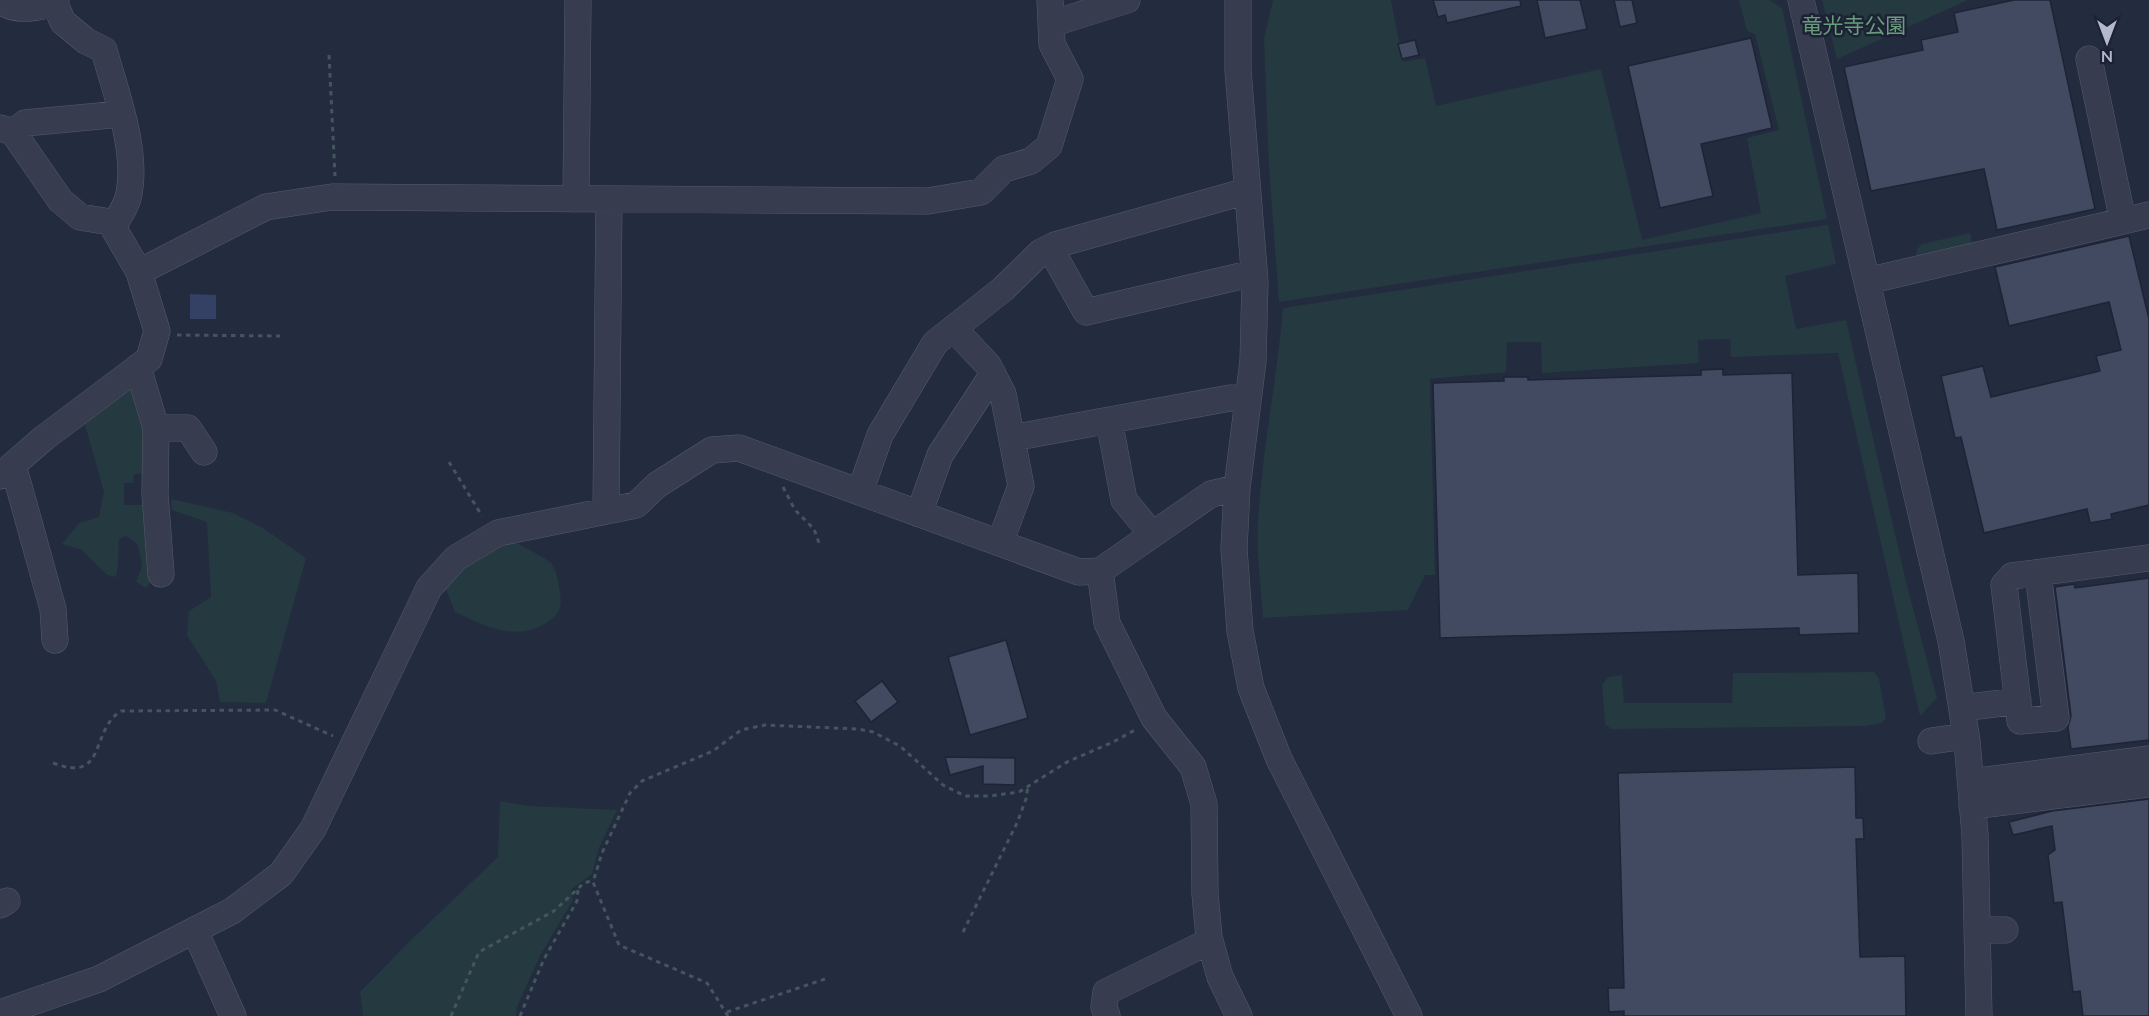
<svg xmlns="http://www.w3.org/2000/svg" width="2149" height="1016" font-family="Mulish,'Noto Sans JP',sans-serif">
<rect width="100%" height="100%" fill="#232b3f"/>
<path fill="#253940" d="M1273 0H1391L1403 62 1425 58 1436 106 1601 69 1642 240 1761 213 1747 138 1779 130 1755 34 1747 31 1739 0H1769L1782 8 1827 219 1279 302 1269 167 1264 39Z
M1822 0H1968L1837 59Z
M1828 225 1836 264 1785 276 1796 329 1846 320 1906 582 1937 698 1920 716 1838 353 1731 357 1730 339 1698 340 1699 363 1542 373 1541 342H1507L1506 372 1430 379 1435 575H1425L1408 610 1263 618C1261 587 1256 553 1258 522 1262 450 1277 380 1283 308Z
M1970 233 1972 244 1916 257 1917 249 1922 244Z
M129 386 139 389 149 473 134 474 133 483H124V505H150L155 578 146 588 136 582 142 566 138 545 126 536 119 539 118 564 116 577 107 575 82 550 62 544 79 523 99 517 104 492 84 421Z
M171 499 233 513 263 528 306 558 266 703 220 702 216 681 187 635 189 611 211 597 207 522 172 510Z
M511 540C519 545 545 557 551 563 557 571 559 584 560 594 562 606 560 614 549 621 518 643 486 627 455 612L443 582 472 555Z
M1874 672 1879 679 1886 718 1882 723 1866 726 1611 729 1605 724 1602 685 1608 677 1622 675 1624 703H1732L1733 673Z
M500 801 529 806 617 810 599 848 592 874 571 890 573 900 541 954 517 1007 516 1016H363L360 992 412 939 498 857Z"/>
<path fill="#344165" d="M190 294 216 295V319H190Z"/>
<path fill="#414a61" stroke="#1e2436" stroke-width="1.5" d="M1433 0H1520L1521 6 1447 23 1445 15 1438 17Z
M1537 0H1580L1587 29 1545 38Z
M1614 0H1632L1637 23 1620 27Z
M2014 0H2050L2095 209 1997 230 1984 169 1871 191 1844 67 1923 50 1921 40 1958 32 1954 13Z
M1751 38 1772 128 1701 144 1713 196 1660 208 1628 66Z
M1415 40 1419 55 1402 59 1398 44Z
M2129 236 2149 319V505L2111 514 2112 519 2090 523 2087 509 1984 533 1961 437 1955 438 1941 376 1983 366 1991 397 2100 371 2096 356 2121 350 2109 302 2009 326 1995 267Z
M1723 369V375L1792 373 1798 575 1858 573 1859 633 1799 635V628L1440 638 1433 383 1504 381V377H1528V380L1701 375V370Z
M2149 578V740L2071 749 2068 727 2071 716 2055 587 2074 584 2075 588Z
M1006 640 1028 718 970 735 948 657Z
M882 681 898 702 871 722 855 701Z
M945 757 1015 758V785L983 784V766L950 775Z
M1855 767 1856 818H1863L1864 839H1856L1860 957 1905 956 1906 1016H1624V1011L1609 1012 1608 988H1624L1618 773Z
M2149 799V1016H2083L2080 991 2073 992 2062 902 2054 903 2048 855 2055 850 2052 826 2013 835 2009 822 2052 811Z"/>
<g fill="none" stroke-linecap="round" stroke-linejoin="round">
<g stroke="#555b6d" stroke-width="27">
<path id="minor" d="M1 0C13 13 42 9 56 0
M1238 0V70L1255 282 1253 361 1237 488 1234 549 1240 631 1251 688 1279 759 1409 1016
M1801 0 1951 641 1967 741 1975 835 1979 1016
M54 2 63 22 86 41 104 50C116 94 139 153 128 198 125 208 118 218 113 227
M1051 24 1127 0
M2089 59 2123 221
M0 128 13 132 60 200 80 217 110 222 139 272 157 331 149 359 44 438 0 476
M13 132 25 123 121 114
M576 199 578 0
M1054 255 1086 312 1254 273
M139 272 266 207 332 197 928 201 981 192 1004 169 1031 161 1049 146 1070 79 1052 44 1050 0
M1867 281 2149 215
M954 329 988 365 1003 394 1021 486 1000 543
M138 367 156 428
M1109 420 1124 500 1152 534
M1012 438 1230 398 1248 399
M13 465 53 609 55 640
M860 492 880 435 935 343 1003 289 1041 252 1055 245 1247 191
M606 510 609 199
M919 514 940 455 993 374
M1100 571 1107 623 1154 718 1193 767 1204 804 1205 894 1209 937 1220 977 1239 1016
M2038 573 2056 718 2020 721 2004 585 2012 576 2149 558
M161 574 155 494 156 428H188L204 452
M1962 708 2018 701
M1931 741 1966 736
M1971 782 2149 759
M1972 806 2149 784
M0 905 7 901
M1977 930H2005
M195 931 233 1016
M0 1013 99 979 232 911 281 874 313 829 429 588 456 558 498 533 636 505 657 485 712 450 739 448 1079 572 1100 571 1211 494 1237 488
M1107 1016 1104 1007 1106 992 1210 941"/>
</g>
<path stroke="#43565d" stroke-width="3" stroke-dasharray="4.5 4.5" stroke-linecap="butt" d="M329 55 335 176
M177 335 280 336
M449 462 482 516
M783 487 795 510 814 529 819 543
M53 763C108 784 89 731 121 711L275 710 333 736
M963 932 1017 823 1026 799 1028 786
M727 1012 825 979
M451 1016 479 952 554 911 584 883 594 880
M520 1016 544 959 577 901 578 890
M728 1016 707 983 619 945 593 882 602 853 630 793 642 781 713 751 741 730 765 725 858 729 873 732 900 746 943 785 965 796H990L1019 792 1067 762 1113 742 1135 730"/>
<use href="#minor" stroke="#373d4f" stroke-width="26"/>
</g>
<g text-anchor="middle" dominant-baseline="central" stroke-width="5" stroke-linejoin="round" paint-order="stroke">
<g font-size="21" fill="#699c7c" stroke="#1c2234">
<text x="1854" y="25">竜光寺公園</text>
</g>
</g>
<g transform="translate(2107 42) rotate(180)" stroke="#1c2234" stroke-width="4.5" paint-order="stroke">
<path d="M0-4.5L10 22L0 15L-10 22Z" fill="#b3b8ca"/>
<text y="-9" font-size="16" font-weight="bold" text-anchor="middle" fill="#b3b8ca">N</text>
</g>
</svg>
